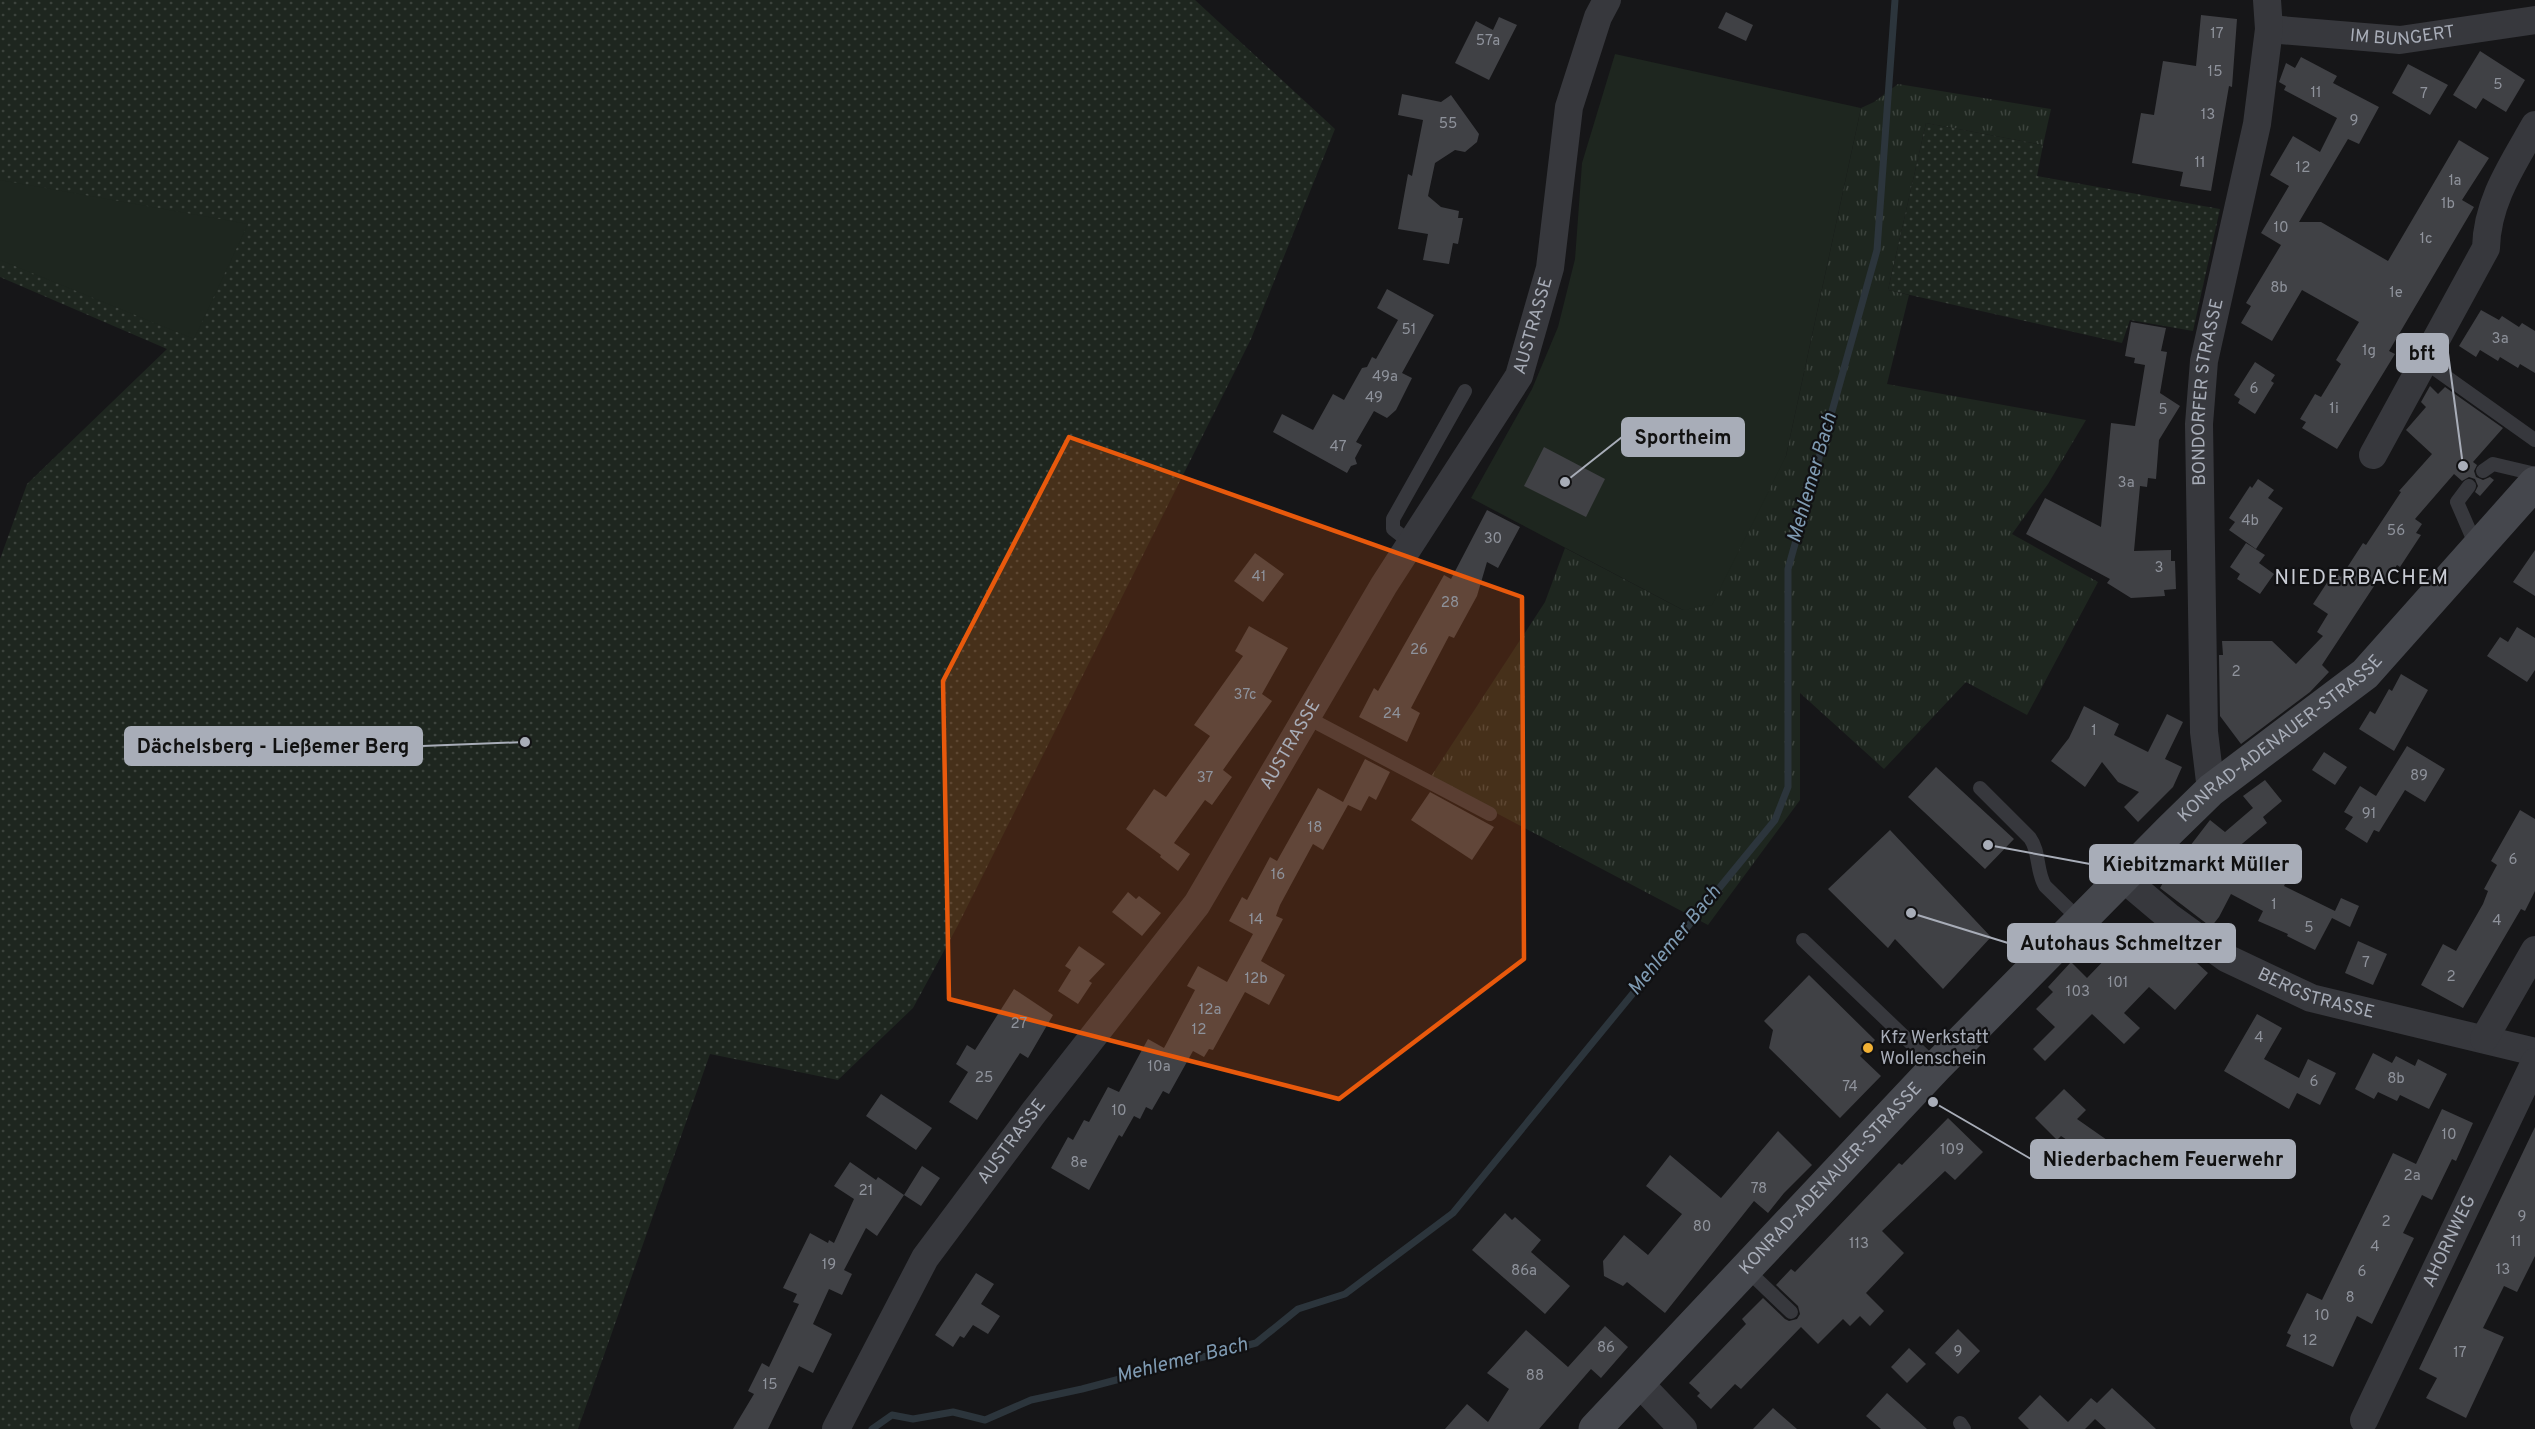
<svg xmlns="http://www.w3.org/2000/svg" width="2535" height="1429" font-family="Overpass,sans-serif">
<defs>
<pattern id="grass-tufts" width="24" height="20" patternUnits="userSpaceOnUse" patternTransform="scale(1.5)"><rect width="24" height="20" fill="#1e261f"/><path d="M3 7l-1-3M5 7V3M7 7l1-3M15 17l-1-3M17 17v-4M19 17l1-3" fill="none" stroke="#3c433d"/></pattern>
<pattern id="park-dots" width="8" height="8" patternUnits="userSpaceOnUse" patternTransform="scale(1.5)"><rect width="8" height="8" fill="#1e261f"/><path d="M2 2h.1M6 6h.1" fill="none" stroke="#3c433d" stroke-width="1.8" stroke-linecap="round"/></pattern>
</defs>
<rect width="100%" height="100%" fill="#161618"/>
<path fill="url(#grass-tufts)" d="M1898 84 2051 109 2043 145 1926 123 1888 290 1909 295 1887 384 2086 420 2048 484 2012 534 2098 582 2027 715 1966 682 1884 769 1800 693V800L1708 925 1430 778 1545 602 1565 548 1683 610 1786 456 1861 108 1874 102Z"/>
<path fill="url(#park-dots)" d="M0 0H1195L1335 129 1251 339 958 925 913 1008 838 1080 710 1054 578 1429H0V559L27 484 167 349 0 277Z
M1926 123 2043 145 2037 176 2220 209 2193 331 2130 320 2122 343 1888 290Z"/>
<path fill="#1e261f" d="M1615 54 1861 108 1786 456 1712 605 1683 610 1471 498 1532 389 1558 327 1575 259 1582 163Z
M0 180 248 224 194 339 0 260Z"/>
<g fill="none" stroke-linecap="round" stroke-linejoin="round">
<path stroke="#2c353c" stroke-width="7" d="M872 1429 892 1415 913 1419 953 1412 985 1420 1031 1400 1082 1389 1256 1343 1298 1309 1345 1294 1453 1213 1775 820 1788 787V569L1877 250 1895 0"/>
</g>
<path fill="#404145" d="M1726 12 1753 25 1746 41 1718 28Z
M2201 15 2237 19 2232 87 2229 86 2211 191 2180 186 2183 172 2132 163 2141 113 2154 115 2163 61 2196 66Z
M1499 17 1517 25 1489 80 1455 63 1476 21 1493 30Z
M2480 51 2525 80 2506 112 2483 98 2476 109 2453 95Z
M2301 57 2337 76 2333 83 2379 107 2359 144 2348 139 2299 222H2321L2388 261 2459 140 2489 158 2462 200 2474 207 2389 351 2395 354 2337 449 2302 428 2306 422 2300 419 2315 394 2321 397 2332 379 2341 364 2336 360 2359 322 2302 290 2272 341 2241 323 2251 306 2246 303 2281 245 2261 233 2289 186 2270 175 2293 136 2320 152 2337 118 2284 90 2286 86 2279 82 2286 63 2295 68Z
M2408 64 2448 85 2430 115 2392 93Z
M1402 94 1441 102 1451 95 1479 134 1477 142 1465 152 1455 150 1435 163 1428 196 1441 207 1459 211 1458 218H1463L1458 244 1453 243 1449 264 1423 260 1428 234 1398 229 1408 174 1412 176 1423 120 1398 115Z
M1387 289 1434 315 1402 373 1412 378 1396 410 1387 418 1374 411 1356 442 1362 445 1355 458 1357 464 1351 466 1347 473 1273 432 1282 414 1313 430 1333 394 1344 400 1362 368 1367 367 1372 357 1376 359 1398 320 1377 308Z
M2481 310 2499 320 2502 316 2519 327 2522 323 2535 331V373L2520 364 2518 368 2500 357 2498 361 2480 350 2476 357 2459 346Z
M2131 322 2166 328 2161 351 2167 352 2160 393 2180 406 2159 440 2156 479 2148 478 2147 487 2140 486 2134 551 2171 550V561H2175L2176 589 2164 590 2165 596 2131 598 2107 583 2110 579 2026 534 2045 498 2101 527 2111 423 2135 426 2145 365 2134 363 2135 358 2125 356Z
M2255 362 2275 375 2271 381 2274 383 2255 414 2238 403 2240 399 2234 395Z
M2430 386 2438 394 2445 387 2503 428 2473 462 2477 465 2474 471 2476 477 2483 480 2490 477 2494 480 2480 496 2475 492 2478 486 2475 479 2469 477 2462 481 2454 474 2415 519 2422 524 2416 533 2421 535 2400 567 2397 565 2386 582 2380 577 2322 665 2329 672 2310 692 2241 744 2220 716 2219 655H2223L2222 641H2272L2296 664 2323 636 2317 632 2328 614 2313 604 2334 572 2341 577 2363 543 2366 545 2401 492 2399 491 2432 454 2406 430 2426 407 2421 402Z
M1544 447 1605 479 1586 517 1524 486Z
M2258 479 2274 490 2268 498 2283 508 2256 549 2229 530 2235 522 2229 518 2250 486 2252 488Z
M1487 510 1520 527 1498 568 1487 562 1477 596 1454 638 1449 636 1411 708 1420 713 1407 742 1359 717 1374 688 1378 691 1444 575 1451 579Z
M2246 543 2265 555 2259 563 2274 574 2260 594 2237 579 2240 574 2230 567Z
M2535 550V596L2513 582Z
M1255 553 1284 574 1263 602 1234 581Z
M1249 626 1288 648 1262 694 1272 701 1223 770 1232 777 1212 805 1205 800 1174 843 1190 854 1178 871 1160 857 1161 855 1126 829 1154 789 1166 797 1210 736 1194 725 1243 656 1235 651Z
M2517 627 2535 638V670L2527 682 2487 656 2500 637 2508 642Z
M2401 674 2428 690 2394 751 2359 729 2370 711 2375 714 2389 689 2392 691Z
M2084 706 2119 724 2114 735 2148 752 2167 714 2183 722 2165 759 2182 767 2173 787 2138 822 2124 807 2139 792 2118 782 2102 762 2085 787 2051 761 2069 738Z
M2407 746 2445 769 2425 802 2405 790 2379 832 2374 830 2367 843 2345 829 2353 817 2344 812 2360 786 2376 796Z
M2324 752 2347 767 2335 785 2312 770Z
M1365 759 1390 772 1376 800 1369 796 1361 811 1348 805 1323 850 1313 844 1280 905 1276 916 1283 919 1261 961 1285 975 1269 1005 1245 992 1213 1050 1209 1049 1204 1057 1193 1051 1169 1094 1163 1091 1152 1110 1146 1107 1140 1119 1134 1116 1122 1137 1119 1135 1089 1190 1051 1168 1068 1137 1073 1140 1084 1120 1089 1122 1108 1087 1119 1092 1148 1039 1164 1048 1195 990 1187 986 1198 966 1227 982 1253 934 1229 921 1242 897 1247 900 1270 857 1277 861 1318 788 1343 802Z
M1936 767 2014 839 1985 869 1908 797Z
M2265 780 2282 801 2263 817 2267 823 2237 848 2291 871 2284 886 2335 911 2341 898 2359 906 2350 927 2332 918 2315 950 2287 936 2288 934 2258 921 2263 911 2231 894 2219 917 2211 927 2160 888 2177 858 2180 859 2210 820 2225 832 2253 808 2243 796Z
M1430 792 1494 827 1472 860 1411 820Z
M2520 810 2535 819V891L2525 911 2521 909 2463 1008 2421 985 2443 944 2456 951 2483 904 2488 891 2484 889 2497 865 2491 861Z
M1890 830 1991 937 1943 989 1895 939 1888 948 1828 889Z
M1128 892 1136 899 1139 896 1161 913 1142 936 1112 912Z
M2154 925 2189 952 2187 954 2208 973 2175 1010 2149 987 2124 1013 2140 1028 2124 1044 2092 1014 2045 1061 2033 1049 2055 1027 2036 1009 2053 992 2048 987 2071 962 2087 978 2111 953 2121 962Z
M2358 941 2387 954 2373 985 2345 973Z
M1079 946 1105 964 1089 981 1092 983 1078 1004 1058 991 1071 970 1065 966Z
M1809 975 1875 1040 1860 1056 1881 1076 1840 1118 1769 1048 1773 1030 1764 1021Z
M1014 989 1053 1015 1028 1058 1020 1053 977 1120 949 1102 968 1072 956 1064 967 1045 975 1050Z
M2257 1014 2282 1028 2264 1059 2299 1078 2308 1059 2336 1073 2320 1105 2297 1093 2289 1109 2224 1071Z
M2373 1053 2392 1063 2396 1056 2415 1066 2418 1059 2447 1074 2429 1109 2400 1095 2397 1101 2378 1092 2374 1099 2355 1089Z
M2064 1089 2086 1110 2077 1119 2117 1147 2105 1165 2061 1136 2057 1140 2035 1118Z
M881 1094 932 1128 916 1150 866 1116Z
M2442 1109 2473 1123 2456 1161 2452 1159 2432 1200 2422 1195 2403 1233 2414 1238 2372 1324 2357 1316 2333 1367 2286 1346 2291 1335 2287 1333 2307 1293 2322 1300 2393 1153 2416 1164Z
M1948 1118 1983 1152 1955 1180 1945 1171 1882 1231 1904 1253 1866 1293 1884 1311 1870 1326 1860 1316 1850 1326 1843 1319 1818 1344 1801 1327 1741 1389 1735 1384 1711 1409 1697 1396 1700 1393 1689 1383 1746 1324 1742 1319 1763 1298 1785 1319 1789 1321 1797 1319 1800 1314 1798 1306 1776 1285 1791 1269 1795 1272 1899 1163 1902 1165Z
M2535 1127V1256L2517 1292 2504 1286 2483 1328 2504 1337 2466 1418 2426 1398 2437 1378 2419 1369Z
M1778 1131 1812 1165 1784 1193 1768 1213 1754 1201 1665 1313 1627 1282 1623 1286 1604 1276 1603 1261 1624 1235 1648 1255 1682 1214 1646 1186 1670 1155 1721 1198Z
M850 1162 876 1180 878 1177 904 1195 877 1236 866 1228 844 1270 852 1274 842 1295 829 1289 813 1324 832 1334 813 1373 799 1366 768 1429H733L754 1394 748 1391 762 1363 769 1367 799 1304 793 1302 797 1294 783 1288 810 1233 828 1243 829 1240 834 1243 854 1199 834 1186Z
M922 1166 940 1178 921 1206 904 1195Z
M1505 1213 1512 1220 1515 1217 1541 1240 1531 1252 1570 1286 1545 1314 1472 1250Z
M976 1273 994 1284 981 1304 1000 1316 988 1334 973 1325 964 1338 960 1336 953 1347 935 1335Z
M1605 1326 1628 1347 1601 1378 1591 1369 1539 1429H1445L1467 1404 1488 1422 1509 1389 1487 1373 1526 1330 1568 1367Z
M1958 1329 1980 1351 1958 1374 1935 1353Z
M1909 1348 1926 1364 1907 1383 1891 1367Z
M2112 1388 2156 1429H2106L2095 1419 2085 1429H2029L2018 1418 2040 1395 2068 1422 2091 1398 2097 1403Z
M1887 1393 1927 1429H1881L1866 1416Z
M1773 1408 1797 1429H1753Z"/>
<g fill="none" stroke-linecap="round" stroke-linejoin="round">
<path stroke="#37383d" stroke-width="14" d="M2424 361 2535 440
M2483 471 2493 464 2535 474
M2469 486 2457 502 2477 548
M1411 543 1393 529V519L1465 391
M1306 717 1490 814
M1980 788 2030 838C2040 852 2036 871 2045 886L2081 921
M1803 940 1936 1067
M1747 1270 1791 1312
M1960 1423 1964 1429"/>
<g stroke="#37383d" stroke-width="28">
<path id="s1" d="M2269 29 2400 40 2535 20"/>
<path d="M2373 455 2486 248C2487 201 2513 164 2535 125"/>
<path id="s2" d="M2211 790 2204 732 2199 424 2204 361 2257 124 2269 29 2267 0"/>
<path id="s3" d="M2123 878 2168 916 2226 958 2311 998 2535 1052"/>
<path d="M2484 1039 2535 950"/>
<path d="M1640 1384 1683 1429"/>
<path id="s4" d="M2364 1420 2535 1062"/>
<path id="s5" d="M836 1429 925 1258 1034 1112 1197 904 1384 585 1519 376 1550 268 1569 107 1598 17 1607 0"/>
</g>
<path stroke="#45474d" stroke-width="33" id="s6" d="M1595 1429 1936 1067 2170 830 2211 790 2365 674 2535 483"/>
</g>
<path fill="#e8590c" fill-opacity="0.2" stroke="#e8590c" stroke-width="4.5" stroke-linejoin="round" d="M1069 437 1522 597 1524 959 1339 1099 949 999 943 681Z"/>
<circle fill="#f2b134" stroke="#111113" stroke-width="2" cx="1868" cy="1048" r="6"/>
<g text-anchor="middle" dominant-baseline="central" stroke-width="4.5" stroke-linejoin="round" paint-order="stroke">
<g font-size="15" fill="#8e929b">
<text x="2217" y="34">17</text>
<text x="1488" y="41">57a</text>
<text x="2215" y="72">15</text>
<text x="2498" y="85">5</text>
<text x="2316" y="93">11</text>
<text x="2424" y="94">7</text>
<text x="2208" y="115">13</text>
<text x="2354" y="121">9</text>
<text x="1448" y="124">55</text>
<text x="2200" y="163">11</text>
<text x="2303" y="168">12</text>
<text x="2455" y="181">1a</text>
<text x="2448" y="204">1b</text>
<text x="2281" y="228">10</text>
<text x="2426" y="239">1c</text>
<text x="2279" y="288">8b</text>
<text x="2396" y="293">1e</text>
<text x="1409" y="330">51</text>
<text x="2500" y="339">3a</text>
<text x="2369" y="351">1g</text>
<text x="1385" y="377">49a</text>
<text x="2254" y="389">6</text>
<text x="1374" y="398">49</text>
<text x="2334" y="409">1i</text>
<text x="2163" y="410">5</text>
<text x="1338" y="447">47</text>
<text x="2126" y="483">3a</text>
<text x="2250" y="521">4b</text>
<text x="2396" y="531">56</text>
<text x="1493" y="539">30</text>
<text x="2159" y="568">3</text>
<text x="1259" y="577">41</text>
<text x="1450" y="603">28</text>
<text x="1419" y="650">26</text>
<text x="2236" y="672">2</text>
<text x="1245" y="695">37c</text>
<text x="1392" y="714">24</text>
<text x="2094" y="731">1</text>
<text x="2419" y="776">89</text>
<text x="1205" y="778">37</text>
<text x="2369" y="814">91</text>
<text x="1315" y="828">18</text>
<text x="2513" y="860">6</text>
<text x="1278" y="875">16</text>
<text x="2274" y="905">1</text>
<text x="1256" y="920">14</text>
<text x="2497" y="921">4</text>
<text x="2309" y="928">5</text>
<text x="2366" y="963">7</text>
<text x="2451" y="977">2</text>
<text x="1256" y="979">12b</text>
<text x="2118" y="983">101</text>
<text x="2078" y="992">103</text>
<text x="1210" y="1010">12a</text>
<text x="1019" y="1024">27</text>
<text x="1199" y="1030">12</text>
<text x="2259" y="1038">4</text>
<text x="1159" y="1067">10a</text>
<text x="984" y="1078">25</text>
<text x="2396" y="1079">8b</text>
<text x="2314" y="1082">6</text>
<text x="1850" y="1087">74</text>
<text x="1119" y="1111">10</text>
<text x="2449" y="1135">10</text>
<text x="1952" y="1150">109</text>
<text x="1079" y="1163">8e</text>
<text x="2412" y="1176">2a</text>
<text x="1759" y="1189">78</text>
<text x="866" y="1191">21</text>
<text x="2522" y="1217">9</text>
<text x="2386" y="1222">2</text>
<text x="1702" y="1227">80</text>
<text x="2516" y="1242">11</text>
<text x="1859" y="1244">113</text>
<text x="2375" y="1247">4</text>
<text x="829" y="1265">19</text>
<text x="2503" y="1270">13</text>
<text x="1524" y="1271">86a</text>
<text x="2362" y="1272">6</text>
<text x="2350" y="1298">8</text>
<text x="2322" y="1316">10</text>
<text x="2310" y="1341">12</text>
<text x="1606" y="1348">86</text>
<text x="1958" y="1352">9</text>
<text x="2460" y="1353">17</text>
<text x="1535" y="1376">88</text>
<text x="770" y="1385">15</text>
</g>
<g font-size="18" fill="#a8adb8" stroke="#111113">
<text stroke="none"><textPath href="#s1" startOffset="134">IM BUNGERT</textPath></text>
<text stroke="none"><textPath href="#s5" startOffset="1310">AUSTRASSE</textPath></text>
<text stroke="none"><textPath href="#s2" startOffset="399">BONDORFER STRASSE</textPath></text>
<text stroke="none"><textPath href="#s6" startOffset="974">KONRAD-ADENAUER-STRASSE</textPath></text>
<text stroke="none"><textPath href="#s5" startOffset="824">AUSTRASSE</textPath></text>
<text stroke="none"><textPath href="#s3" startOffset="228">BERGSTRASSE</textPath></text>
<text stroke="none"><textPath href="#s5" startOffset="338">AUSTRASSE</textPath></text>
<text stroke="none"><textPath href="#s6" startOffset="344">KONRAD-ADENAUER-STRASSE</textPath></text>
<text stroke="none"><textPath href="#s4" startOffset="198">AHORNWEG</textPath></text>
</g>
<g font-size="18" fill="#a8adb8" stroke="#111113" text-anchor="start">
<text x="1880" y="1038">Kfz Werkstatt<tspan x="1880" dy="21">Wollenschein</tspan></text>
</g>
<g font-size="20" font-style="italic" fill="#7f9bb3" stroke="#111113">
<text transform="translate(1813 478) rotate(-74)">Mehlemer Bach</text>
<text transform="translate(1675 941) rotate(-51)">Mehlemer Bach</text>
<text transform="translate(1182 1361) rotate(-14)">Mehlemer Bach</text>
</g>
<g font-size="21" letter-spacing="1.5" fill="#c9ccd4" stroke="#111113">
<text x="2362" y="578">NIEDERBACHEM</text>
</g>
</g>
<path fill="none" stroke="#a8adb8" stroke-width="2" d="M2463 466L2448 353M1565 482L1622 437M525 742L422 746M1988 845L2090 864M1911 913L2008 943M1933 1102L2031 1159"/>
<g fill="#a8adb8" stroke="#111113" stroke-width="2">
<circle cx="2463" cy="466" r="6"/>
<circle cx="1565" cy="482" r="6"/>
<circle cx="525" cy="742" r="6"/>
<circle cx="1988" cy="845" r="6"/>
<circle cx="1911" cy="913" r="6"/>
<circle cx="1933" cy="1102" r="6"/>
</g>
<g fill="#a8adb8" stroke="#a8adb8" stroke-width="2">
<rect x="2397" y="334" width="51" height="38" rx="6"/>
<rect x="1622" y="418" width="122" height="38" rx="6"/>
<rect x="125" y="727" width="297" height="38" rx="6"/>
<rect x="2090" y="845" width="211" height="38" rx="6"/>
<rect x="2008" y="924" width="227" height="38" rx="6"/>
<rect x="2031" y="1140" width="264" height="38" rx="6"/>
</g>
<g font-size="20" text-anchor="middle" font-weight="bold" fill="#111">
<text x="2422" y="360">bft</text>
<text x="1683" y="444">Sportheim</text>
<text x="273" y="753">Dächelsberg - Ließemer Berg</text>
<text x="2196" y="871">Kiebitzmarkt Müller</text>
<text x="2121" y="950">Autohaus Schmeltzer</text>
<text x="2163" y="1166">Niederbachem Feuerwehr</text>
</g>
</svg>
